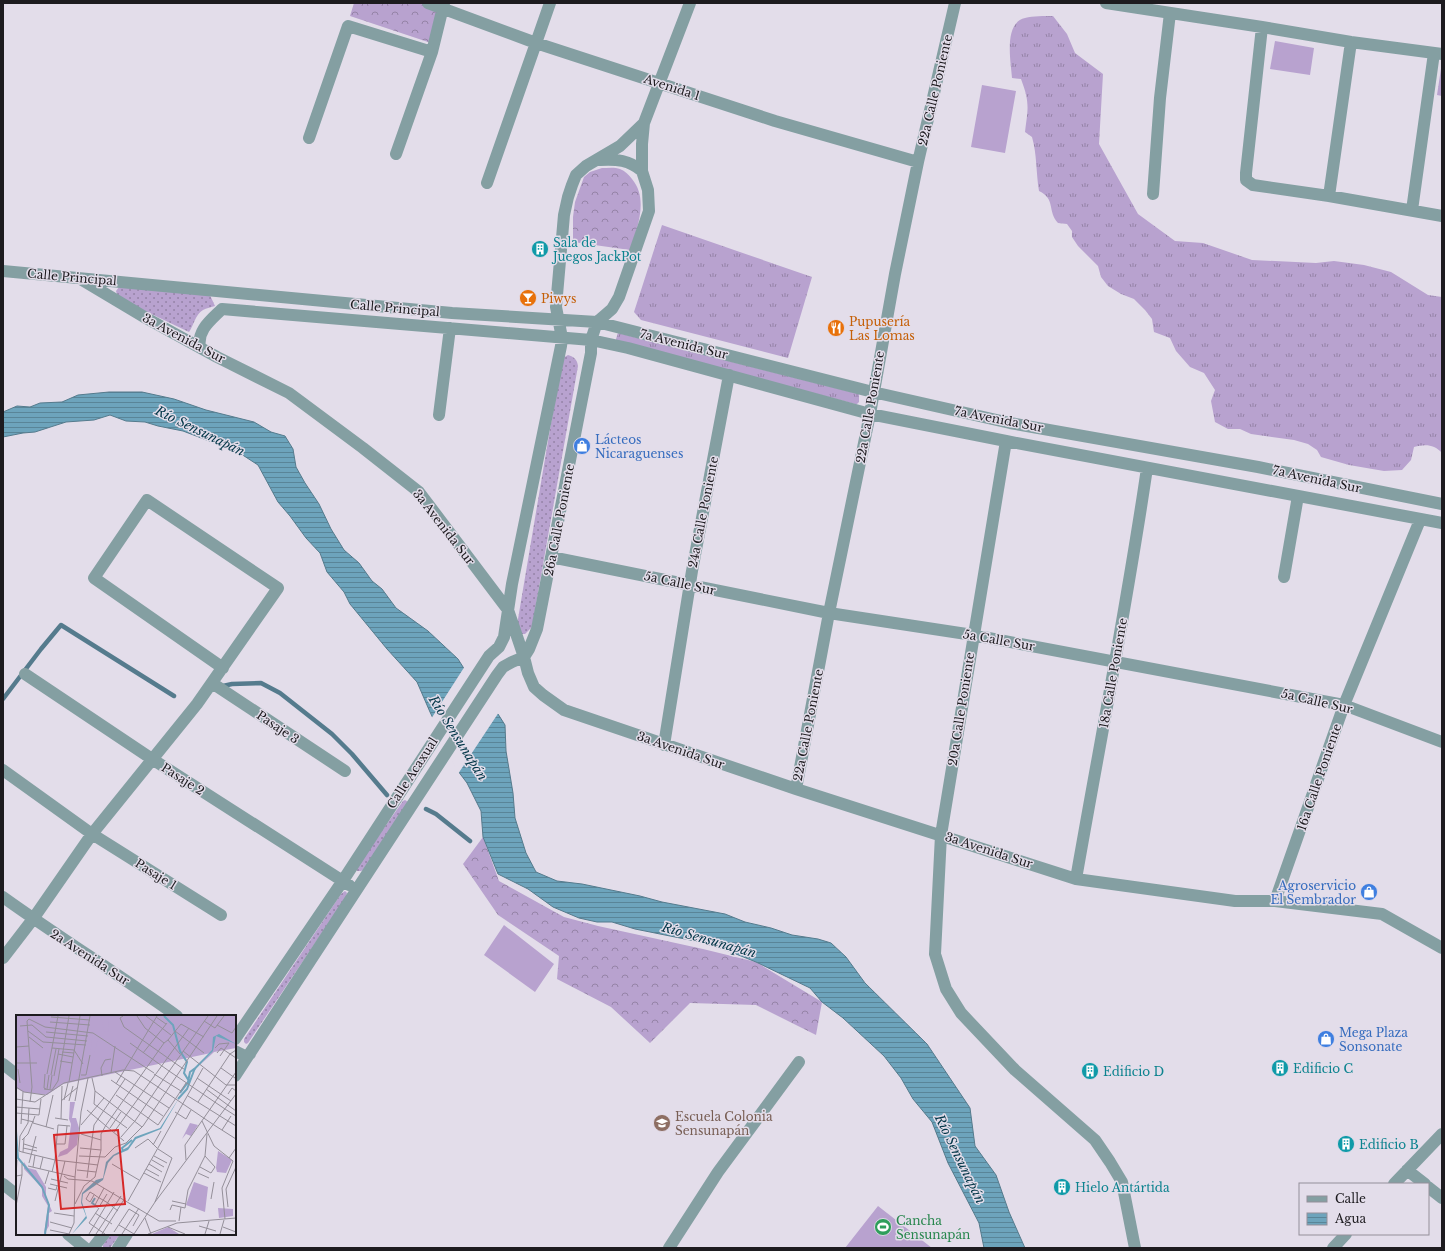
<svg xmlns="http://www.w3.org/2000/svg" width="1445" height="1251" font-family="'Libre Baskerville',serif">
<defs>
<pattern id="grass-tufts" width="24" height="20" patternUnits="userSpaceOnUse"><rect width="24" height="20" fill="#b8a2cf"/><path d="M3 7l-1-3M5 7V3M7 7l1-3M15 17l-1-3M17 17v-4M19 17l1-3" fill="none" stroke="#9583a7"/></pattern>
<pattern id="forest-crowns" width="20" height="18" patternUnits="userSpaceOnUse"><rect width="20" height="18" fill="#b8a2cf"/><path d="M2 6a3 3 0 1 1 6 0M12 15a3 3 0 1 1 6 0" fill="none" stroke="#9583a7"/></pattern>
<pattern id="garden-dots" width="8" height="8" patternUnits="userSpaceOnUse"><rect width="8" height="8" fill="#b8a2cf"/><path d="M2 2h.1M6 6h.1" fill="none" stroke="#9583a7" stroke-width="1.8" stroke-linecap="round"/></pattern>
<pattern id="water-rules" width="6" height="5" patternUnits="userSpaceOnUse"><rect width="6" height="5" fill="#6da4bc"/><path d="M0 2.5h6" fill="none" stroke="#598598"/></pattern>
</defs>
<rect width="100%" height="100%" fill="#e3ddea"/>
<path fill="url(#grass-tufts)" d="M1053 16 1067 34 1075 53 1103 74 1099 144 1138 214 1175 241 1203 243 1252 260 1316 263 1334 261 1364 265 1391 272 1428 295 1442 297V453C1434 444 1425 444 1414 447L1411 460 1402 470 1384 471 1349 465 1321 457 1317 450 1308 444 1294 440 1251 434 1240 429H1228L1215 422 1211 401 1215 390 1204 373 1190 367 1176 351 1170 338 1154 332 1152 319 1145 310 1134 299 1121 294 1108 286 1101 277 1098 266 1078 246 1072 237V231L1067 224 1058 223C1047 211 1056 199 1039 191 1036 173 1037 154 1032 137L1025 132C1028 108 1030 103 1021 79L1012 78C1011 62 1003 23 1025 18 1033 16 1044 16 1053 16Z
M662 225 812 277 788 358 641 320 634 312Z
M618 333 859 394V402L857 404H855L616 341V339Z"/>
<path fill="url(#forest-crowns)" d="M354 3H428L442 8 434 44 350 16Z
M1442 62V96L1437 95Z
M602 168C608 168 615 167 620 169 625 171 629 175 632 179 649 199 637 229 630 250L573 242V217L575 202 584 177 590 172Z
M483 837 499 881 564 917 598 926 703 949 756 962 822 1002 816 1035 756 1005 690 1003 650 1043 611 1007 557 979 559 956 498 915 463 864Z"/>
<path fill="url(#garden-dots)" d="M119 287 209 293 215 306C212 307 206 308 203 310 195 315 194 325 189 332L118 298 116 291Z
M568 355C574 357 577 359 578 366L532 627 525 634H521L517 625 561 364 563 358Z
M405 800 408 802 363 870 361 871H357L356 868 358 865 403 801Z
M345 891 347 893 346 897 248 1043 246 1044 244 1042V1039L341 894Z
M111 1234H120L110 1248H103V1245Z"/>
<path fill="#b8a2cf" d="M1275 41 1314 48 1310 75 1270 69Z
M982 85 1016 91 1005 153 971 147Z
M504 925 554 964 535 992 484 955Z
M878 1206 932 1248H845Z"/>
<path fill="url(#water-rules)" stroke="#557b8d" d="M109 392H142L174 399 206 410 254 422 271 432 285 436 293 449 296 467 305 483 319 504 331 529 344 550 359 563 372 581 382 589 396 608 428 631 458 659 492 713 498 714 505 725 506 751 513 793 515 818 526 853 536 872 557 881 582 884 640 896 662 902 725 914 745 922 771 928 792 935 818 939 831 943 846 957 865 983 927 1044 970 1108 975 1146 996 1175 1009 1212 1025 1248H984L979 1223 948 1163 932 1122 913 1099 901 1078 884 1056 843 1018 822 1002 810 988 756 962 726 950 700 942 635 929 612 922H597L579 918 553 907 528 889 498 874 483 837 481 811 467 783 458 771 430 712 417 682 387 649 350 604 344 592 327 572 320 553 306 538 290 516 278 502 258 465 238 452 183 431 158 426 145 422 126 421 110 415 94 420 66 422 35 432 23 433 3 437V412L17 406 30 407 40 403 62 402 78 395Z"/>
<path fill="#e3ddea" d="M465 666 493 711 499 712 458 774 431 719Z"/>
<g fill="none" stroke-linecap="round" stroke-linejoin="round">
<path stroke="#557b8d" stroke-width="4.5" d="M223 686 232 684 261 683 280 693 332 734 352 754 387 795
M3 699 41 649 61 625 174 696
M426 809 436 814 470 841"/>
<path stroke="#849fa2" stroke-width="12" d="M428 3 536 43 775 121 918 162
M1106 3 1262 27 1351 42 1442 54
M1262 27 1246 173V180L1253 185 1329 196 1442 216
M309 138 348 26 432 52
M396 154 432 52 444 3
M600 160C617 159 629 160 642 171
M487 183 550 3
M1153 194 1160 98 1170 13
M1329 196 1351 42
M1412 210 1434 53
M3 271 452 313 597 322 873 392 1010 423 1258 467 1442 504
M79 278 146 318 217 357 289 393 363 448 419 492 508 610 524 657 528 673 534 687 543 695 564 710 796 789 1076 879 1235 901H1275L1382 914 1442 948
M222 309 591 340 628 348 870 414 1006 441 1442 523
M200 347C197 330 211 320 222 309
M439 415 450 328
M1006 441 941 835 935 954 946 989 961 1013 1015 1070 1095 1140 1110 1162 1122 1182 1135 1248
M551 557 829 613 973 635 1344 705 1442 742
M1284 577 1298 496
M25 674 152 759 349 885
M212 683 345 771
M664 745 692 571 729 375
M3 770 92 834 221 915
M796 789 829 613 870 414 895 274 918 162 955 3
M1076 879C1100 742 1127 605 1147 468
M3 897C60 938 120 975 177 1016
M1275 901 1344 705 1420 520
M3 958 33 919 92 834 197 704 278 588 147 500 94 578 223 668
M235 1039 342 882 489 656 499 647 504 637 512 584 561 346 562 338 556 307 557 295 564 215 568 197 572 185 576 175 586 166 620 146 644 123
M235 1051 245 1056 250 1054
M3 1064 17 1075
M235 1076 497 675 503 667 512 662 524 657 529 649 537 629 591 353V340L597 322 612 309 619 297 649 211 648 190 642 171V144L644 123 690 3
M1407 1170 1425 1184
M3 1184 17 1195
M1394 1184 1442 1134
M1428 1187 1442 1198
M68 1234 85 1248
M93 1248 104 1234
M118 1248 127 1234
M669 1248 718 1172 799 1062
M1333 1248 1346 1234"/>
</g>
<defs>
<g id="building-disc" transform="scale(0.9)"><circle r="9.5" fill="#0f9aa8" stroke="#e3ddea"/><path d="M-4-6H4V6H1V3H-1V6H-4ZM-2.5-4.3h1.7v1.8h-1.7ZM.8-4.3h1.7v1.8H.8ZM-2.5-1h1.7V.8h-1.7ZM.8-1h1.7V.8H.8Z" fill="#fff"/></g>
<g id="bar-disc" transform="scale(0.9)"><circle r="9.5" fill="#e8710a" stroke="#e3ddea"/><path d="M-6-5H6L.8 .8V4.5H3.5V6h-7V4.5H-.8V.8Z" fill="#fff"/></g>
<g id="restaurant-disc" transform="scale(0.9)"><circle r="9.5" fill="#e8710a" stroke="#e3ddea"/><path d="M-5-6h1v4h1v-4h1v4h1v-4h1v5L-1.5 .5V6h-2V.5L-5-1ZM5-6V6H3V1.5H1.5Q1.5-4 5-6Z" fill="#fff"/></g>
<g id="shop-disc" transform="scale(0.9)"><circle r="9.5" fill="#3f7fe0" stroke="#e3ddea"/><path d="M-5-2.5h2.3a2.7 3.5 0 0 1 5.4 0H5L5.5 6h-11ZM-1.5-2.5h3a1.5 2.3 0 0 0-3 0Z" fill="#fff"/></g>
<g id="school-disc" transform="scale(0.9)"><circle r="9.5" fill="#8d6e63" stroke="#e3ddea"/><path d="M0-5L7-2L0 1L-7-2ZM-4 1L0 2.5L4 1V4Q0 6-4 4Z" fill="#fff"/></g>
<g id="stadium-disc" transform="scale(0.9)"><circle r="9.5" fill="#2e9e5b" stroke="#e3ddea"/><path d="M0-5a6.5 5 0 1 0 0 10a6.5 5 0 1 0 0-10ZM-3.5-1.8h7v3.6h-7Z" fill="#fff"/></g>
</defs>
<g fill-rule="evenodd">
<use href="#building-disc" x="540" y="249"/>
<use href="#bar-disc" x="528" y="298"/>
<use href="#restaurant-disc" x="836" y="328"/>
<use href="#shop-disc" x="582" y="446"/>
<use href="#shop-disc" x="1369" y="892"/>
<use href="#shop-disc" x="1326" y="1039"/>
<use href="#building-disc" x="1280" y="1068"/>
<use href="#building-disc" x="1090" y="1071"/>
<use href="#school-disc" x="662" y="1123"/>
<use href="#building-disc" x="1346" y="1144"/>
<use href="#building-disc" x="1062" y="1187"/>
<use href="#stadium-disc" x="883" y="1227"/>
</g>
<g text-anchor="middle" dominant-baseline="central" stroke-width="3" stroke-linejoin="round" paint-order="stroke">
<g font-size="12" fill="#1d1b1f" stroke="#e3ddea">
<text transform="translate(672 87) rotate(18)">Avenida 1</text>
<text transform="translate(935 90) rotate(-77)">22a Calle Poniente</text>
<text transform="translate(72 277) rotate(5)">Calle Principal</text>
<text transform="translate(395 308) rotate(5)">Calle Principal</text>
<text transform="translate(184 338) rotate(28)">3a Avenida Sur</text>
<text transform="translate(684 344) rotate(14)">7a Avenida Sur</text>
<text transform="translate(870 407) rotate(-80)">22a Calle Poniente</text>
<text transform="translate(999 419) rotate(11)">7a Avenida Sur</text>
<text transform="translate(1317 479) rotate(12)">7a Avenida Sur</text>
<text transform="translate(703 512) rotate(-79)">24a Calle Poniente</text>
<text transform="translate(559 520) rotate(-79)">26a Calle Poniente</text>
<text transform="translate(444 527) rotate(52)">3a Avenida Sur</text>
<text transform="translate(680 583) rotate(12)">5a Calle Sur</text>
<text transform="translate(999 640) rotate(10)">5a Calle Sur</text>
<text transform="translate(1113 673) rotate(-80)">18a Calle Poniente</text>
<text transform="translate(1317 701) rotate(13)">5a Calle Sur</text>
<text transform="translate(961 709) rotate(-81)">20a Calle Poniente</text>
<text transform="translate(808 725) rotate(-79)">22a Calle Poniente</text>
<text transform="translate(278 727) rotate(34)">Pasaje 3</text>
<text transform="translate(681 750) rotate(19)">3a Avenida Sur</text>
<text transform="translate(412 773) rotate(-57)">Calle Acaxual</text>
<text transform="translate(1319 777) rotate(-71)">16a Calle Poniente</text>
<text transform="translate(183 779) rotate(33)">Pasaje 2</text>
<text transform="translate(989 850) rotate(18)">3a Avenida Sur</text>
<text transform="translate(156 874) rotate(32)">Pasaje 1</text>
<text transform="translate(90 957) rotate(33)">2a Avenida Sur</text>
</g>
<g font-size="12" fill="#0d838f" stroke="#e3ddea" text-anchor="start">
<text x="553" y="242">Sala de<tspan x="553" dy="14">Juegos JackPot</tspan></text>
<text x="1293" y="1068">Edificio C</text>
<text x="1103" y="1071">Edificio D</text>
<text x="1359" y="1144">Edificio B</text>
<text x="1075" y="1187">Hielo Antártida</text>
</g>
<g font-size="12" fill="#c56008" stroke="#e3ddea" text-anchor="start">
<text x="541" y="298">Piwys</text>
<text x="849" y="321">Pupusería<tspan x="849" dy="14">Las Lomas</tspan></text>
</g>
<g font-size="12" fill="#366cbe" stroke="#e3ddea" text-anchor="start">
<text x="595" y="439">Lácteos<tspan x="595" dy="14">Nicaraguenses</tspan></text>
<text x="1356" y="885" text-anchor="end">Agroservicio<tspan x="1356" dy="14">El Sembrador</tspan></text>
<text x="1339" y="1032">Mega Plaza<tspan x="1339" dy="14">Sonsonate</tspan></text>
</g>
<g font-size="12" fill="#785e54" stroke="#e3ddea" text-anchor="start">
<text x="675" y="1116">Escuela Colonia<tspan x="675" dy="14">Sensunapán</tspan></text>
</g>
<g font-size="12" fill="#27864d" stroke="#e3ddea" text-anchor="start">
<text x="896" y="1220">Cancha<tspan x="896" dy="14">Sensunapán</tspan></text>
</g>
<g font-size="13" font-style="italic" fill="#043749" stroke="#e3ddea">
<text transform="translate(200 431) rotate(26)">Río Sensunapán</text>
<text transform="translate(458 738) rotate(58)">Río Sensunapán</text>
<text transform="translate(709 940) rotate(16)">Río Sensunapán</text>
<text transform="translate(960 1159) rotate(64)">Río Sensunapán</text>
</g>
</g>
<g transform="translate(16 1015)">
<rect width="220" height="220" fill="#e3ddea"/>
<path d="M54 87H59L56 103H60L63 113 61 130 51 139 42 142 44 137 52 133 55 109 53 104ZM202 193 217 194V201L203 203ZM152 212 163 219H136Z" fill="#b8a2cf"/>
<path d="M0 1H220V33L198 37 184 50 195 38 47 69 31 80 7 77 0 73ZM174 108 182 110 175 121 170 119 166 124ZM202 136 216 145 210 158 201 157 200 153ZM8 147 12 153 20 155 30 172V182L36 196 33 198V211L28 219 32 191 26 181V173L8 154ZM178 167 192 172 189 197 170 190Z" fill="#b8a2cf"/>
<path d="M85 1H93L92 17 88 16ZM77 19 83 22 78 38H74Z" fill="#b8a2cf"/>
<path d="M203 19 220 29 200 21 197 36 179 55 177 54 196 35 197 22ZM163 83 145 114 120 124 112 135 98 141 92 148 87 165 67 179 66 187 71 203 56 219 70 201 65 188 66 178 80 165 87 163 90 147 97 140 112 132 119 122 144 113Z" fill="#6da4bc"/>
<path fill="none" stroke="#6da4bc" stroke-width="2" d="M148 1 157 10 164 36 171 47 168 58 173 66M164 78 172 67 174 57 178 54M162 84 171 74 179 53M0 116 2 143 26 172 33 190 29 219M107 136 106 133 116 125M79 183 76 188 82 192"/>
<path fill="none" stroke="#948f99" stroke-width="1" d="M107 1 104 3 108 12 166 53 201 1M121 1 129 13 148 28 152 25 164 39M130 1 155 20M192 1 142 72 198 110M35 2 74 5M140 2 150 9M188 6 199 13 208 1M34 7 74 10M165 9 188 22M201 10 216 18 220 12M4 11 16 10 30 22 71 26M12 16 27 27 70 30M159 16 188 38M30 17 72 21M13 22 27 33M152 25 165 9M114 28 153 56M0 32 13 31M36 33 58 35 67 49M199 33 203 29 213 28 204 41M167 36 210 70H220M46 37 58 38M127 38 151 8M201 38 205 33 220 43M42 39 57 42M44 46 56 48M0 48H21M205 53 219 63M2 54 4 68M153 56 209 94M99 57 153 93M95 58 99 31M29 59 28 73 30 74M31 59 42 1M138 59 165 76M35 60 40 34M65 60H70L74 40M38 61 43 34M86 61 85 53 89 45 95 44M76 63 79 76 126 112M181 63 215 86M95 65 147 101M53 67 64 1M100 69 141 1M0 72 8 77 29 80M28 74 36 75 42 66 53 1M31 74 33 60M34 74 36 60M190 74 220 96M79 76 78 89 111 113M212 79 216 73 220 76M100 80 142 110 170 68M172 81 220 111M0 84 19 87 48 68 107 55 118 56 142 72 119 106 105 122M48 85 52 68M45 86 62 72M53 86 57 71M59 86 74 1M14 87 16 72 11 6 13 4 29 12 77 18 138 58M182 87 214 39 220 35M0 92 24 94M209 94 220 101M71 95 108 126M159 97 170 104 175 95M0 98 23 100 25 84M39 103 52 105M5 104 18 107M45 104 46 71M186 106 198 131 217 146 206 173 209 204M17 108 38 114M5 109 7 77M65 110 88 83M198 110 220 124M30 112 37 80M94 113 105 97M206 115 215 101M98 117 173 13M65 119 85 125M6 125 12 119 19 101M8 129 21 133M40 129H49L51 111M137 130 145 116M7 133 21 136M64 133 85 135M119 133 132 124 141 133M6 137 39 145 82 150M6 137 3 136 4 121 12 108 13 93M7 137 8 123M63 141 89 142 99 132 110 128 127 111 166 53 168 54M138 141 151 148M213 143 220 133M1 145 0 161 6 160V149M136 145 148 152M170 145 169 130 220 57M13 148 20 121M96 149 123 165M133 149 146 157M12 151 59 162M17 152 19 140M184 152 195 158 199 152 189 141M24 154 27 142M130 154 143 161M61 155 80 157M36 157 39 145 42 110 54 111M128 158 145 167M182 158 193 163M48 161 52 164 76 166 143 206H160M71 163 78 110 109 64M35 164 52 168M29 169 33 156M34 169 51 173M220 172V190M32 173 40 175 41 171M78 180 74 187 70 184 74 177 79 180 80 181 92 188 102 196M195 184 198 167M39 186 49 146M112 186 187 53M156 186 170 189M139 187 156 143 142 134M59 189 68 171 79 162 85 135V119L90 110 148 28M79 190 88 173M0 191 6 160M83 192 91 179M212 192 210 174 220 152M83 193 73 208 89 219M154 195 156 190 169 193 172 175 189 141 191 119M38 198 58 201M79 198 96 209M129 203 135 219M163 206 165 192M34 207 56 213M103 210 118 219M183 211 200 216M152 212 169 219M207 212 220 217M34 215 53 219M98 217 113 194 123 200 117 211M53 219 58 208 59 162 65 97 72 63M73 219 98 177M80 219 105 181M86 219 109 183M106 219 123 193M118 219 139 187 220 79M132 219 161 208 220 203M189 219 193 206M204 219 208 205"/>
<path fill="#d62828" fill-opacity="0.15" stroke="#d62828" stroke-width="2" d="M102 115 109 189 45 194 38 120Z"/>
<rect width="220" height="220" fill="none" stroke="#1d1b1f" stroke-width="2"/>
</g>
<rect width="1445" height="1251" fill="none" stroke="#1d1b1f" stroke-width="8"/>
<rect x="1299" y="1183" width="130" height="52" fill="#e3ddea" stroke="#948f99"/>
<rect x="1307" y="1196" width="20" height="6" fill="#849fa2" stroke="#948f99"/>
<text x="1335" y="1203" font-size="12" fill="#1d1b1f">Calle</text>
<rect x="1307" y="1213" width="20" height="12" fill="url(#water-rules)" stroke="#948f99"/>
<text x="1335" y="1223" font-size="12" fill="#1d1b1f">Agua</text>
</svg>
